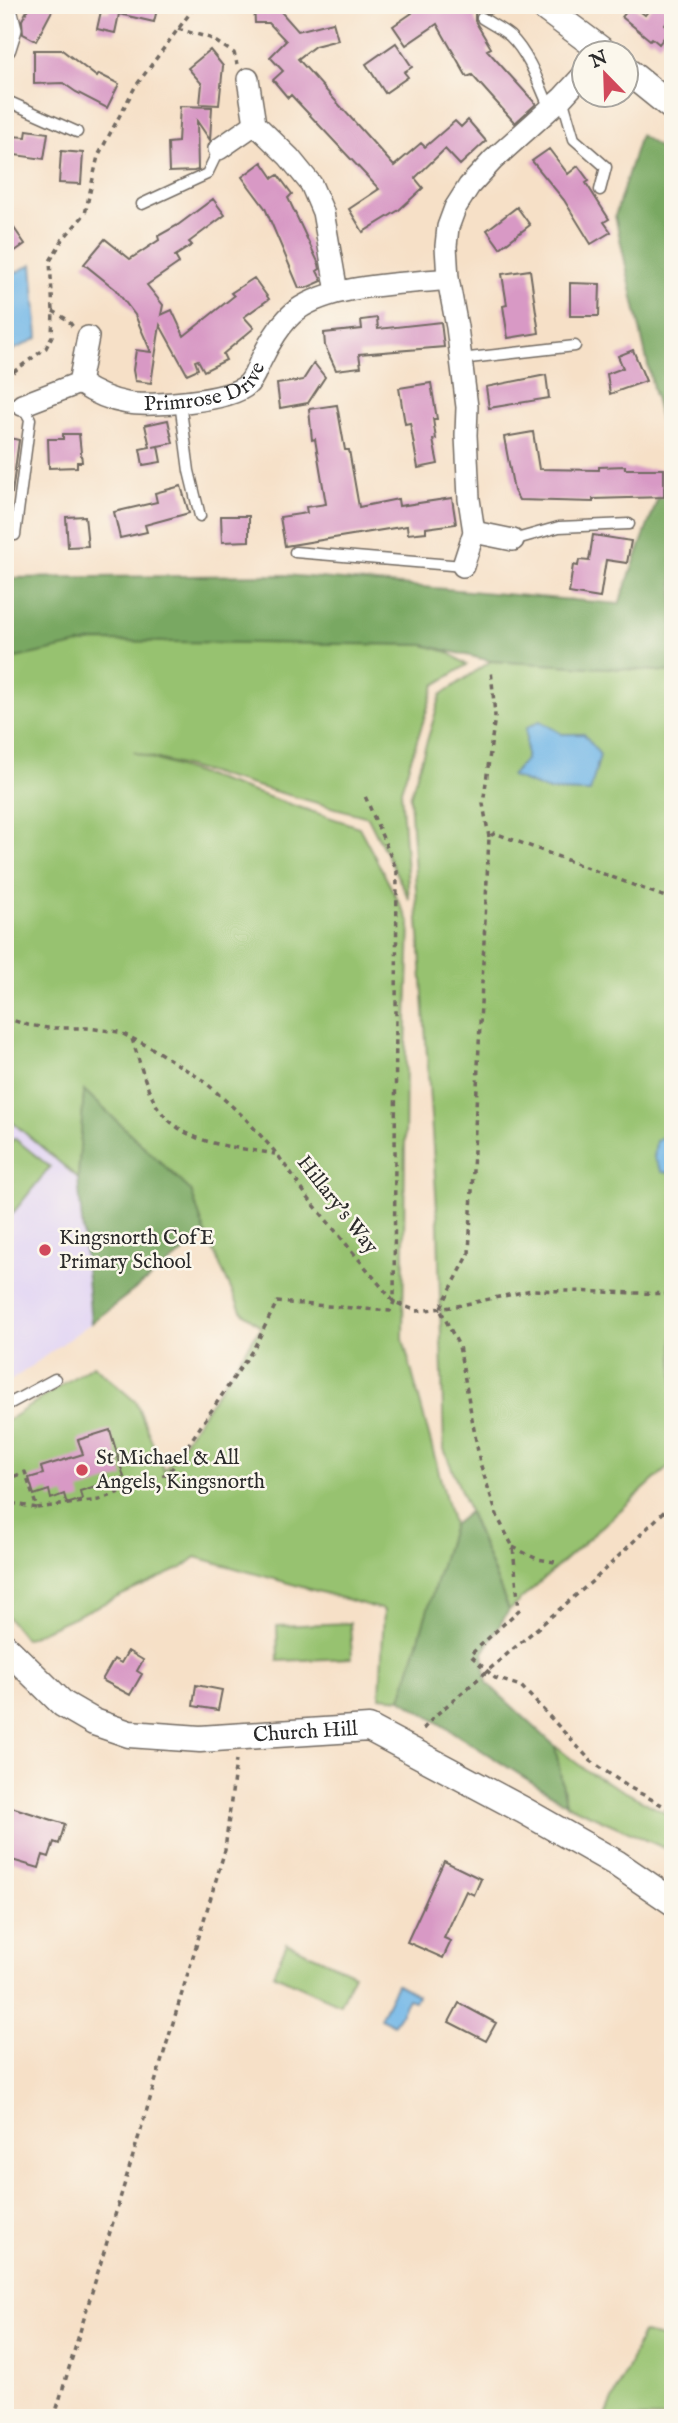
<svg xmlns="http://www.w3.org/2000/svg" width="678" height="2423" font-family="'IM FELL English',serif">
<rect width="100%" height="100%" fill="#fbf7ec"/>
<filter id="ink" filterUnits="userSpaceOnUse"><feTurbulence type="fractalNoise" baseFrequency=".0143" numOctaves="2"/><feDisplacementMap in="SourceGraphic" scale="14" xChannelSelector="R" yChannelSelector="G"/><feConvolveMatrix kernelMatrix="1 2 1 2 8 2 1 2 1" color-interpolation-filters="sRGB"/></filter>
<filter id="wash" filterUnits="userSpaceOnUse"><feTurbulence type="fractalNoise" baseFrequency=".00686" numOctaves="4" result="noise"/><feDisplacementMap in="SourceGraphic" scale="28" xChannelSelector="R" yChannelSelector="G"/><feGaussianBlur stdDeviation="1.57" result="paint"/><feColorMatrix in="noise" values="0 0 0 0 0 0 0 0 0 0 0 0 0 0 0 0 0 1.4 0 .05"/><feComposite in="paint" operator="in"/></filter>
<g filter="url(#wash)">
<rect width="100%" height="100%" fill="#f6e0c7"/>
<path fill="#e1d4f4" d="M5 1116 78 1178 91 1323 5 1385Z"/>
<path fill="#97c26f" stroke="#61764d" stroke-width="2" d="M129 637 424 645 448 652 467 665 435 685 401 790 409 899 368 817 133 752 359 827 410 923 406 1050 403 1339 453 1525 401 1699 380 1697 384 1610 196 1557 182 1568 25 1639 5 1614V1422L93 1365 136 1402 164 1471 261 1327 241 1311 206 1235 191 1191 84 1091 78 1178 5 1116V643L94 641Z
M491 661 673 672V1463L509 1610 444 1449 438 1224 410 797 441 695Z
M14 1138 50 1167 5 1223V1148Z
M350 1623 352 1658 278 1661 277 1626Z
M555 1746 588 1772 673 1817V1852L566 1804Z
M287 1943 354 1974 340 2004 273 1974Z
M643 2333 673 2339V2418H605Z"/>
<path fill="#79a862" stroke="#526a46" stroke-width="2" d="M640 135 673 157V672L491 661 424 645 94 641 16 658 5 643V578L285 575 619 604 670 465 615 216Z
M84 1090 191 1191 206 1235 91 1323 78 1178Z
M469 1512 509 1610 483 1653 487 1683 555 1746 566 1804 401 1699 453 1525Z"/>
<path fill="#6fb6e7" stroke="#4d7089" stroke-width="2" d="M32 264 38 338 5 354V278Z
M540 721 562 734H584L600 755 590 792 549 791 511 776 526 759V728Z
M670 1132H673V1173L662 1172 654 1158 656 1141Z
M397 1984 417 1995 414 2001 408 1999 394 2025 380 2018Z"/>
<g id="blocks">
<path fill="#d899c5" d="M30 5H55L36 41 23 34 22 20Z
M110 5H158L154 22 119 14 115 33 97 29 101 11 115 13 109 12Z
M254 5H275L298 31 333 22 338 40 315 46 298 59 394 166 421 143 425 147 455 121 461 127 468 120 486 141 460 165 445 149 415 178 423 188 399 210 363 232 349 209 379 189 291 95 288 98 273 80 283 71 270 57 286 41 269 23H255Z
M407 5H506L490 14 479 11 475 14V21L491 48 487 50 536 104 515 123 472 75 467 77 437 24 406 45 393 26 412 13Z
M632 5 645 15 653 5H662L673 14 665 25 669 31 659 44 652 38 650 40 622 17Z
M396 43 412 67 404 72 408 77 385 93 366 64Z
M34 50H62L97 77 99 74 119 84 107 108 76 92 63 83 34 84Z
M210 50 223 66 219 105 200 104 202 84 188 68Z
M180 106 212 107 210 140 197 121 198 170 194 171 169 172 168 143 178 142Z
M27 130 48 133 44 159 7 154 9 136 26 137Z
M549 149 568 174 578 166 589 181 586 183 609 219 604 222 611 232 591 244 564 200 532 161Z
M61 151 83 153 81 184 59 183Z
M262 162 273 178 278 175 292 194 288 198 319 264 320 269 317 271 322 281 306 288H299L265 208 242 177Z
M213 199 225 215 189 242 192 245 175 256 179 263 147 285 163 305 161 315 172 310 184 336 234 296 231 293 254 278 269 299 244 317 254 328 223 354 226 360 204 371 198 360 195 361 198 369 187 374 160 325 151 383 135 381 133 370 136 350 151 352 135 315 115 289 84 264 105 239 130 259 159 240 158 236 178 225Z
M517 207 530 225 500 248 487 230Z
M5 215 25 244 5 258Z
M530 270 539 333 508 338 503 306 507 305 502 274Z
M570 283 600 284 599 316H570Z
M377 318 378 329 441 322 444 347 359 354 361 367 336 370 325 346 324 333 362 329 361 320Z
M633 350 646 381 610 394 607 374 623 368 618 356Z
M314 363 325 377 308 403 280 408 277 384 303 380Z
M546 375 549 398 489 408 486 387Z
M431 383 437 419H433L436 439 433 440 438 464 418 468 410 423 405 424 399 388Z
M337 405 345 450H349L359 507 398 499 399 506 452 498 456 524 426 528V532L408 534 407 526 285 546 280 517 307 513 306 507 326 504 315 439 312 440 309 409Z
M168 420 173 443 153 447 158 446 161 462 143 465 140 449 150 447 145 425Z
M533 432 539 469 599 470V467L625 466V469H664V497L593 499V502L519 500 514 491 504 437Z
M63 434H79L82 462H77V467L49 468 48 439H63Z
M5 437 19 440 12 493 5 492Z
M181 486 189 513 145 525 147 532 120 538 114 512 157 502 155 493Z
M85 516 88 546 68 547 66 517Z
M221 516H249V541L222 542Z
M593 535 631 541 627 563 606 560 600 598 569 593 573 565 578 566 579 560 589 561Z
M110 1430 124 1477 80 1491 82 1499 67 1504 64 1494 51 1499 49 1490 34 1495 29 1478 43 1474 41 1467 83 1454 78 1440Z
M128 1651 143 1660 137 1671 142 1674 130 1695 102 1680 114 1659 121 1663Z
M196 1685 222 1690 218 1710 193 1706Z
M5 1805 65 1824 59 1844 54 1842 49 1857 43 1855 39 1868 5 1858Z
M444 1861 481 1879 474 1895 466 1891 444 1938 451 1941 443 1958 407 1942Z
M459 2003 496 2023 486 2041 449 2022Z"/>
</g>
</g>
<g filter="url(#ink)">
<use href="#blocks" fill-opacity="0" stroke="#726a62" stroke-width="2"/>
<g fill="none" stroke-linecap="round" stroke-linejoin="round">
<g stroke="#726a62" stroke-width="13">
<path id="service" d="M482 18C491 24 502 29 510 36 529 54 540 86 550 109
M562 98 574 139 606 167 600 190
M5 100 77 132
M142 204 207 174 219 149
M460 359 575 346
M180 402 189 471 200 516
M15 535 30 419 22 405
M513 540 559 527 629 524
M295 552 463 566
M5 1406 55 1379"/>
</g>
<g stroke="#726a62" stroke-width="24">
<g id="minor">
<path d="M5 48 11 29 5 5"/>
<path d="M248 79 255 124 289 157 311 184 323 212 337 292"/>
<path d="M219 149 255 124"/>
<path id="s1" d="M79 383C94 393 109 400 127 403 150 407 230 401 247 385 254 379 256 370 260 362 268 345 282 321 297 310 333 284 404 284 448 279"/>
<path d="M22 405 79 383 88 337"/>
<path d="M474 532 513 540"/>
<path d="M463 566 474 532 469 499 466 435 467 407 457 327 448 279 446 246 448 227 455 208 469 186 493 160 562 98 584 74"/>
</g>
</g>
<g stroke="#726a62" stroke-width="29">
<g id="tertiary">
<path d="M541 5 604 52"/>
<path d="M626 70 673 108"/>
<path id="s2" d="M5 1647 63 1704 94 1722 129 1734 200 1739 369 1728 523 1810 616 1863 673 1902"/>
</g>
</g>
<path stroke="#726a62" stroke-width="3.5" stroke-dasharray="5 5" stroke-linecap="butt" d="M178 29 210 38 234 53 237 64
M53 311 68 320 73 327
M5 378 46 348 52 336 53 311 50 261 63 239 85 214 98 156 135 87 196 5
M489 837 483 804 495 716 491 669
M673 900 495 833 489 837 469 1254 440 1309 459 1346 480 1463 498 1518 513 1547 519 1610 470 1655 495 1678 521 1686 591 1761 627 1786 673 1811
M5 1018 28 1025 48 1028H87L119 1032 150 1047 204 1081 245 1118 277 1154 309 1199 394 1302 417 1311 452 1307 532 1290 673 1294
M132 1039C139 1059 146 1089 157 1106 183 1146 232 1146 275 1154
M5 1480 25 1472 37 1508 5 1502
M37 1508 99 1500 169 1473 254 1348 277 1302 390 1311 394 1302 397 871 365 796
M513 1547 537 1559 555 1562
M423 1729 436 1715 595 1579 673 1503
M54 2418 225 1850 236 1760"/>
<use href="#service" stroke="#fff" stroke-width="10"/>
<use href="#minor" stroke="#fff" stroke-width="21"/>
<use href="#tertiary" stroke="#fff" stroke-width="26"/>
</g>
</g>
<g fill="#d1495b" stroke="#fbf7ec" stroke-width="2.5">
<circle cx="45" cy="1250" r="7"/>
<circle cx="82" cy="1470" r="7"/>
</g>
<g text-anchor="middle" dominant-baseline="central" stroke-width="5" stroke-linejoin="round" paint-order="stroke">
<g font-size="21" fill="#2b2b2b" stroke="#fbf7ec">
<text stroke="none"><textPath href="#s1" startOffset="135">Primrose Drive</textPath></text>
<text transform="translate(337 1205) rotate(52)">Hillary's Way</text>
<text stroke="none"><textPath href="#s2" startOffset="331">Church Hill</textPath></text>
</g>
<g font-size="21" fill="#2b2b2b" stroke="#fbf7ec" text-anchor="start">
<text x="59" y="1238">Kingsnorth CofE<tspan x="59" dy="24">Primary School</tspan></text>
<text x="96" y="1458">St Michael &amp; All<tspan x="96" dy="24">Angels, Kingsnorth</tspan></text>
</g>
</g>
<rect width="678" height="2423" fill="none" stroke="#fbf7ec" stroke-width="28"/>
<g transform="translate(605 74) rotate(337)"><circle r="33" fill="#fbf7ec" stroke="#a8a59f" stroke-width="2"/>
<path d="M0-5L12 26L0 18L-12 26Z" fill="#d1495b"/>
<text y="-10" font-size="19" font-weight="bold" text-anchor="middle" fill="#2b2b2b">N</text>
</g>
</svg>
